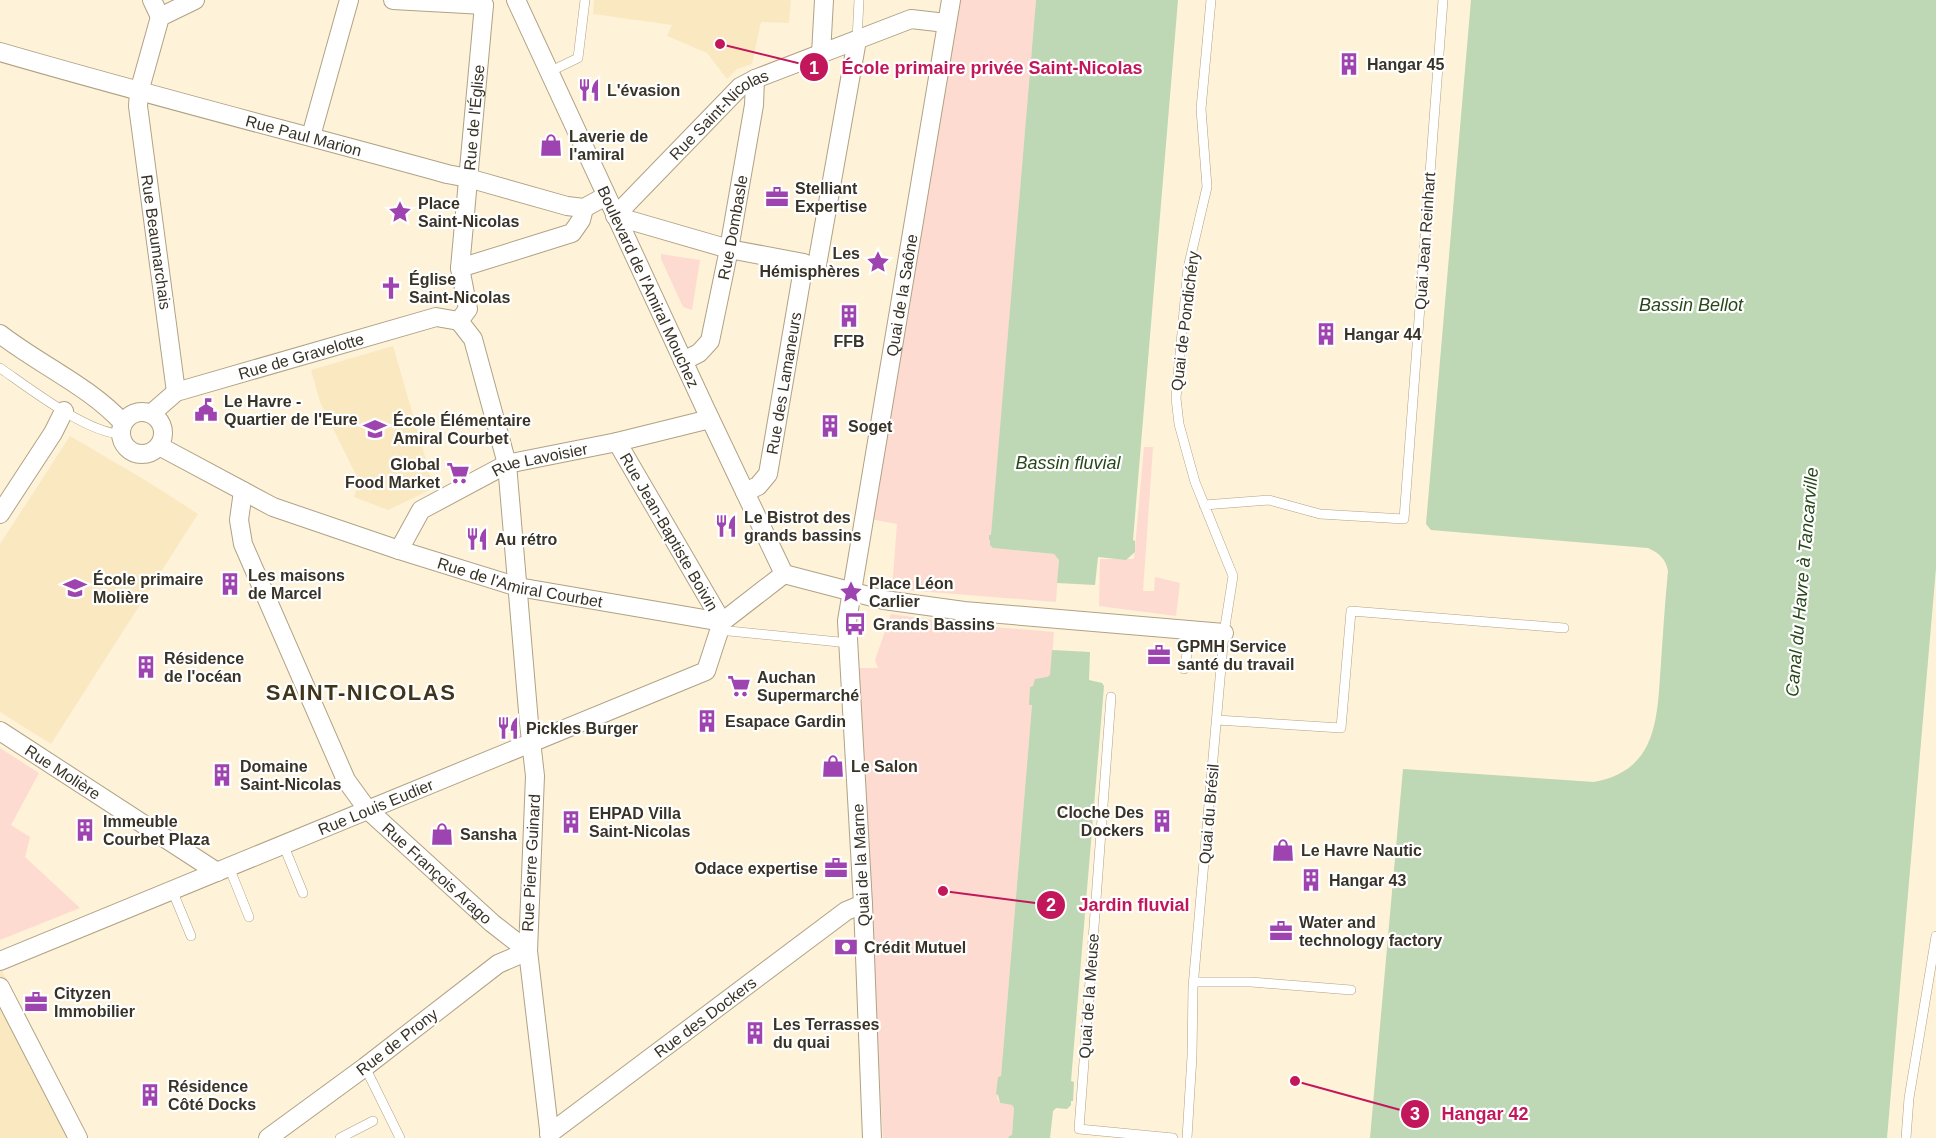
<svg xmlns="http://www.w3.org/2000/svg" width="1936" height="1138" font-family="Helvetica,sans-serif">
<rect width="100%" height="100%" fill="#fef2d8"/>
<path fill="#fae8c1" d="M594 0H791L789 23 761 22 752 64 737 69 727 79 707 53 667 36 672 25 593 14Z
M393 346 434 488 388 510 354 497 359 481 320 402 311 370Z
M70 436 145 480 198 514 51 744 0 712V544Z
M0 967 88 1138H0Z"/>
<path fill="#fedbd1" d="M960 0H1036L991 540 993 548 1054 554 1059 560 1056 602 892 589 897 524 870 519Z
M661 254 700 260 692 310 683 307 661 259Z
M1144 447H1153L1143 591H1154L1155 577 1180 583 1176 616 1099 606 1100 559H1134Z
M891 614 970 625 1054 632 1051 674 1049 677 1031 687 1032 705 1001 1076 997 1098 1000 1103 1012 1105 1014 1108 1012 1135 1009 1136 1008 1138H883L856 668H878L875 660Z
M0 748 39 773 11 825 30 837 25 857 80 908 0 940Z"/>
<path fill="#bed7b5" d="M1036 0H1178L1133 540 1135 541V552L1126 560 1098 557 1095 585 1057 583 1059 560 1054 554 993 548 990 545V540H989V535H991Z
M1471 0H1936V568L1887 1138H1370L1403 769 1594 782C1659 770 1657 716 1661 663 1663 632 1665 602 1668 571 1666 559 1659 553 1648 548L1431 530 1426 524Z
M1052 650 1090 652 1089 680 1102 683 1104 686 1071 1081 1074 1082 1073 1101H1071V1105L1067 1109 1056 1108 1053 1111 1050 1138H1008L1009 1136 1012 1135 1014 1108 1012 1105 1000 1103 998 1095 996 1094 998 1077 1001 1076 1032 705H1029L1030 687 1033 686 1035 679 1047 677 1050 675Z"/>
<g fill="none" stroke-linecap="round" stroke-linejoin="round">
<g stroke="#b0a284" stroke-width="10">
<path id="lane" d="M857 40 859 0
M549 72 578 58 585 0
M0 368C29 388 87 433 121 434
M1204 505 1269 500 1320 514 1404 519 1443 0
M719 630 849 643
M1184 669 1188 649V629
M1111 697 1079 1129 1173 1138
M1217 720 1341 728 1351 611 1564 628
M283 844 303 893
M229 867 249 917
M172 890 191 936
M1194 982H1251L1351 990
M365 1067 400 1138
M340 1138 373 1121
M1187 1138 1192 1056 1193 987 1224 633 1233 576 1195 482 1179 424 1176 398 1188 268 1207 187 1201 109 1211 0
M1906 1138 1909 1098 1936 936"/>
</g>
<g stroke="#b0a284" stroke-width="20">
<g id="street">
<path d="M152 0 160 17"/>
<path d="M393 0 484 5"/>
<path id="s1" d="M516 0 705 408 784 574"/>
<path id="s2" d="M0 52C148 95 298 133 447 174L468 178 567 206 584 208 606 196"/>
<path d="M821 54 824 0"/>
<path d="M311 136 349 0"/>
<path d="M817 265 857 40"/>
<path d="M460 268 572 233 581 220 584 208"/>
<path d="M459 321 473 339 507 464 529 723 535 776 528 951 550 1138"/>
<path id="s3" d="M459 321 468 309 460 268 484 5"/>
<path d="M0 334C40 365 89 386 123 423"/>
<path id="s4" d="M683 361 699 353 710 341 729 249 754 105 755 79"/>
<path d="M176 392 138 106 139 92 160 17 195 0"/>
<circle cx="142" cy="433" r="21"/>
<path id="s5" d="M152 413 176 392 436 317 459 321"/>
<path id="s6" d="M159 446 273 507 399 550 518 587 722 622 784 574"/>
<path id="s7" d="M243 491 239 520 243 544 346 780 367 809 492 923 528 951 498 964 365 1067 268 1138"/>
<path id="s8" d="M745 492 758 486 768 474 804 263 729 249 615 216 740 87 755 79 911 19 946 23"/>
<path d="M0 514 53 433 64 411"/>
<path id="s9" d="M399 550 421 510 507 464 617 442 710 419"/>
<path d="M784 574 884 600 964 611 1224 633"/>
<path id="s10" d="M0 731 217 872"/>
<path id="s11" d="M0 961 706 671 722 622 617 442"/>
<path d="M0 987 78 1138"/>
<path id="s12" d="M549 1134 846 911 863 904"/>
<path id="s13" d="M872 1138 863 904 847 621 951 0"/>
</g>
</g>
<use href="#lane" stroke="#fff" stroke-width="9"/>
<use href="#street" stroke="#fff" stroke-width="18"/>
</g>
<defs>
<g id="building-bare" transform="scale(1.8)"><path d="M-4-6H4V6H1V3H-1V6H-4ZM-2.5-4.3h1.7v1.8h-1.7ZM.8-4.3h1.7v1.8H.8ZM-2.5-1h1.7V.8h-1.7ZM.8-1h1.7V.8H.8Z" fill="#9e44b0" stroke="#fff" stroke-width="2.5" paint-order="stroke"/></g>
<g id="restaurant-bare" transform="scale(1.8)"><path d="M-5-6h1v4h1v-4h1v4h1v-4h1v5L-1.5 .5V6h-2V.5L-5-1ZM5-6V6H3V1.5H1.5Q1.5-4 5-6Z" fill="#9e44b0" stroke="#fff" stroke-width="2.5" paint-order="stroke"/></g>
<g id="shop-bare" transform="scale(1.8)"><path d="M-5-2.5h2.3a2.7 3.5 0 0 1 5.4 0H5L5.5 6h-11ZM-1.5-2.5h3a1.5 2.3 0 0 0-3 0Z" fill="#9e44b0" stroke="#fff" stroke-width="2.5" paint-order="stroke"/></g>
<g id="office-bare" transform="scale(1.8)"><path d="M-6-3h4V-5.5h4V-3h4V5H-6ZM-1-4.5V-3h2v-1.5ZM-6 0V1H6V0Z" fill="#9e44b0" stroke="#fff" stroke-width="2.5" paint-order="stroke"/></g>
<g id="sight-bare" transform="scale(1.8)"><path d="M0-6L1.8-2.2L6-1.7L2.9 1.2L3.7 5.4L0 3.3L-3.7 5.4L-2.9 1.2L-6-1.7L-1.8-2.2Z" fill="#9e44b0" stroke="#fff" stroke-width="2.5" paint-order="stroke"/></g>
<g id="church-bare" transform="scale(1.8)"><path d="M-1.2-6h2.4v3.5h3.3v2.4h-3.3V6h-2.4V-.1h-3.3v-2.4h3.3Z" fill="#9e44b0" stroke="#fff" stroke-width="2.5" paint-order="stroke"/></g>
<g id="civic-bare" transform="scale(1.8)"><path d="M-.6-6.5H3V-4.5H.6V-3L4-1V1h2V6H-6V1h2V-1L-.6-3ZM-1.2 2.5V6h2.4V2.5Z" fill="#9e44b0" stroke="#fff" stroke-width="2.5" paint-order="stroke"/></g>
<g id="school-bare" transform="scale(1.8)"><path d="M0-5L7-2L0 1L-7-2ZM-4 1L0 2.5L4 1V4Q0 6-4 4Z" fill="#9e44b0" stroke="#fff" stroke-width="2.5" paint-order="stroke"/></g>
<g id="supermarket-bare" transform="scale(1.8)"><path d="M-6-5.5h2.5l.6 2H6L4.5 2H-2.5L-4.4-4H-6ZM-1.5 3.2a1.3 1.3 0 1 0 .1 0ZM3 3.2a1.3 1.3 0 1 0 .1 0Z" fill="#9e44b0" stroke="#fff" stroke-width="2.5" paint-order="stroke"/></g>
<g id="bus-bare" transform="scale(1.8)"><path d="M-5-6H5V4H4V6H2V4H-2V6H-4V4H-5ZM-3.5-4V0h7V-4ZM-3.5 1.2v1.5H-2V1.2ZM2 1.2v1.5H3.5V1.2Z" fill="#9e44b0" stroke="#fff" stroke-width="2.5" paint-order="stroke"/></g>
<g id="bank-bare" transform="scale(1.8)"><path d="M-6-4H6V4H-6ZM0-2.3a2.3 2.3 0 1 0 0 4.6a2.3 2.3 0 1 0 0-4.6Z" fill="#9e44b0" stroke="#fff" stroke-width="2.5" paint-order="stroke"/></g>
</defs>
<g fill-rule="evenodd">
<use href="#building-bare" x="1349" y="64"/>
<use href="#restaurant-bare" x="589" y="90"/>
<use href="#shop-bare" x="551" y="145"/>
<use href="#office-bare" x="777" y="197"/>
<use href="#sight-bare" x="400" y="212"/>
<use href="#sight-bare" x="878" y="262"/>
<use href="#church-bare" x="391" y="288"/>
<use href="#building-bare" x="849" y="316"/>
<use href="#building-bare" x="1326" y="334"/>
<use href="#civic-bare" x="206" y="410"/>
<use href="#building-bare" x="830" y="426"/>
<use href="#school-bare" x="375" y="429"/>
<use href="#supermarket-bare" x="458" y="473"/>
<use href="#restaurant-bare" x="726" y="526"/>
<use href="#restaurant-bare" x="477" y="539"/>
<use href="#building-bare" x="230" y="584"/>
<use href="#school-bare" x="75" y="588"/>
<use href="#sight-bare" x="851" y="592"/>
<use href="#bus-bare" x="855" y="624"/>
<use href="#office-bare" x="1159" y="655"/>
<use href="#building-bare" x="146" y="667"/>
<use href="#supermarket-bare" x="739" y="686"/>
<use href="#building-bare" x="707" y="721"/>
<use href="#restaurant-bare" x="508" y="728"/>
<use href="#shop-bare" x="833" y="766"/>
<use href="#building-bare" x="222" y="775"/>
<use href="#building-bare" x="1162" y="821"/>
<use href="#building-bare" x="571" y="822"/>
<use href="#building-bare" x="85" y="830"/>
<use href="#shop-bare" x="442" y="834"/>
<use href="#shop-bare" x="1283" y="850"/>
<use href="#office-bare" x="836" y="868"/>
<use href="#building-bare" x="1311" y="880"/>
<use href="#office-bare" x="1281" y="931"/>
<use href="#bank-bare" x="846" y="947"/>
<use href="#office-bare" x="36" y="1002"/>
<use href="#building-bare" x="755" y="1033"/>
<use href="#building-bare" x="150" y="1095"/>
</g>
<g text-anchor="middle" dominant-baseline="central" stroke-width="4.5" stroke-linejoin="round" paint-order="stroke">
<g font-size="16" font-weight="bold" fill="#383326" stroke="#fff" text-anchor="start">
<text x="1367" y="64">Hangar 45</text>
<text x="607" y="90">L'évasion</text>
<text x="569" y="136">Laverie de<tspan x="569" dy="18">l'amiral</tspan></text>
<text x="795" y="188">Stelliant<tspan x="795" dy="18">Expertise</tspan></text>
<text x="418" y="203">Place<tspan x="418" dy="18">Saint-Nicolas</tspan></text>
<text x="860" y="253" text-anchor="end">Les<tspan x="860" dy="18">Hémisphères</tspan></text>
<text x="409" y="279">Église<tspan x="409" dy="18">Saint-Nicolas</tspan></text>
<text x="1344" y="334">Hangar 44</text>
<text x="849" y="341" text-anchor="middle">FFB</text>
<text x="224" y="401">Le Havre -<tspan x="224" dy="18">Quartier de l'Eure</tspan></text>
<text x="393" y="420">École Élémentaire<tspan x="393" dy="18">Amiral Courbet</tspan></text>
<text x="848" y="426">Soget</text>
<text x="440" y="464" text-anchor="end">Global<tspan x="440" dy="18">Food Market</tspan></text>
<text x="744" y="517">Le Bistrot des<tspan x="744" dy="18">grands bassins</tspan></text>
<text x="495" y="539">Au rétro</text>
<text x="248" y="575">Les maisons<tspan x="248" dy="18">de Marcel</tspan></text>
<text x="93" y="579">École primaire<tspan x="93" dy="18">Molière</tspan></text>
<text x="869" y="583">Place Léon<tspan x="869" dy="18">Carlier</tspan></text>
<text x="873" y="624">Grands Bassins</text>
<text x="1177" y="646">GPMH Service<tspan x="1177" dy="18">santé du travail</tspan></text>
<text x="164" y="658">Résidence<tspan x="164" dy="18">de l'océan</tspan></text>
<text x="757" y="677">Auchan<tspan x="757" dy="18">Supermarché</tspan></text>
<text x="725" y="721">Esapace Gardin</text>
<text x="526" y="728">Pickles Burger</text>
<text x="240" y="766">Domaine<tspan x="240" dy="18">Saint-Nicolas</tspan></text>
<text x="851" y="766">Le Salon</text>
<text x="1144" y="812" text-anchor="end">Cloche Des<tspan x="1144" dy="18">Dockers</tspan></text>
<text x="589" y="813">EHPAD Villa<tspan x="589" dy="18">Saint-Nicolas</tspan></text>
<text x="103" y="821">Immeuble<tspan x="103" dy="18">Courbet Plaza</tspan></text>
<text x="460" y="834">Sansha</text>
<text x="1301" y="850">Le Havre Nautic</text>
<text x="818" y="868" text-anchor="end">Odace expertise</text>
<text x="1329" y="880">Hangar 43</text>
<text x="1299" y="922">Water and<tspan x="1299" dy="18">technology factory</tspan></text>
<text x="864" y="947">Crédit Mutuel</text>
<text x="54" y="993">Cityzen<tspan x="54" dy="18">Immobilier</tspan></text>
<text x="773" y="1024">Les Terrasses<tspan x="773" dy="18">du quai</tspan></text>
<text x="168" y="1086">Résidence<tspan x="168" dy="18">Côté Docks</tspan></text>
</g>
<g font-size="16" fill="#383326" stroke="#fff">
<text stroke="none"><textPath href="#s8" startOffset="585">Rue Saint-Nicolas</textPath></text>
<text stroke="none"><textPath href="#s3" startOffset="208">Rue de l'Église</textPath></text>
<text stroke="none"><textPath href="#s2" startOffset="315">Rue Paul Marion</textPath></text>
<text stroke="none"><textPath href="#s4" startOffset="150">Rue Dombasle</textPath></text>
<text transform="translate(1425 241) rotate(-86)">Quai Jean Reinhart</text>
<text transform="translate(156 242) rotate(82)">Rue Beaumarchais</text>
<text stroke="none"><textPath href="#s1" startOffset="316">Boulevard de l'Amiral Mouchez</textPath></text>
<text stroke="none"><textPath href="#s13" startOffset="848">Quai de la Saône</textPath></text>
<text transform="translate(1185 321) rotate(-83)">Quai de Pondichéry</text>
<text stroke="none"><textPath href="#s5" startOffset="162">Rue de Gravelotte</textPath></text>
<text stroke="none"><textPath href="#s8" startOffset="122">Rue des Lamaneurs</textPath></text>
<text stroke="none"><textPath href="#s9" startOffset="176">Rue Lavoisier</textPath></text>
<text transform="translate(669 532) rotate(60)">Rue Jean-Baptiste Boivin</text>
<text stroke="none"><textPath href="#s6" startOffset="388">Rue de l'Amiral Courbet</textPath></text>
<text stroke="none"><textPath href="#s10" startOffset="75">Rue Molière</textPath></text>
<text stroke="none"><textPath href="#s11" startOffset="406">Rue Louis Eudier</textPath></text>
<text transform="translate(1209 814) rotate(-85)">Quai du Brésil</text>
<text transform="translate(531 863) rotate(-87)">Rue Pierre Guinard</text>
<text transform="translate(861 865) rotate(-93)">Quai de la Marne</text>
<text stroke="none"><textPath href="#s7" startOffset="442">Rue François Arago</textPath></text>
<text transform="translate(1089 996) rotate(-86)">Quai de la Meuse</text>
<text stroke="none"><textPath href="#s12" startOffset="195">Rue des Dockers</textPath></text>
<text transform="translate(397 1042) rotate(-38)">Rue de Prony</text>
</g>
<g font-size="18" font-style="italic" fill="#274719" stroke="#fff">
<text x="1691" y="305">Bassin Bellot</text>
<text x="1068" y="463">Bassin fluvial</text>
<text transform="translate(1802 582) rotate(-85)">Canal du Havre à Tancarville</text>
</g>
<g font-size="22" font-weight="bold" letter-spacing="1.5" fill="#40351a" stroke="#fff">
<text x="361" y="692">SAINT-NICOLAS</text>
</g>
</g>
<path fill="none" stroke="#c2185b" stroke-width="2" d="M720 44L814 67M943 891L1051 905M1295 1081L1415 1114"/>
<g fill="#c2185b" stroke="#fff" stroke-width="2">
<circle cx="720" cy="44" r="6"/>
<circle cx="943" cy="891" r="6"/>
<circle cx="1295" cy="1081" r="6"/>
<circle cx="814" cy="67" r="15"/>
<circle cx="1051" cy="905" r="15"/>
<circle cx="1415" cy="1114" r="15"/>
</g>
<g font-size="18" text-anchor="middle" font-weight="bold" fill="#fff">
<text x="814" y="74">1</text>
<text x="1051" y="911">2</text>
<text x="1415" y="1120">3</text>
</g>
<g font-size="18" text-anchor="middle" font-weight="bold" fill="#c2185b" stroke="#fff" stroke-width="4.5" stroke-linejoin="round" paint-order="stroke">
<text x="992" y="74">École primaire privée Saint-Nicolas</text>
<text x="1134" y="911">Jardin fluvial</text>
<text x="1485" y="1120">Hangar 42</text>
</g>
</svg>
